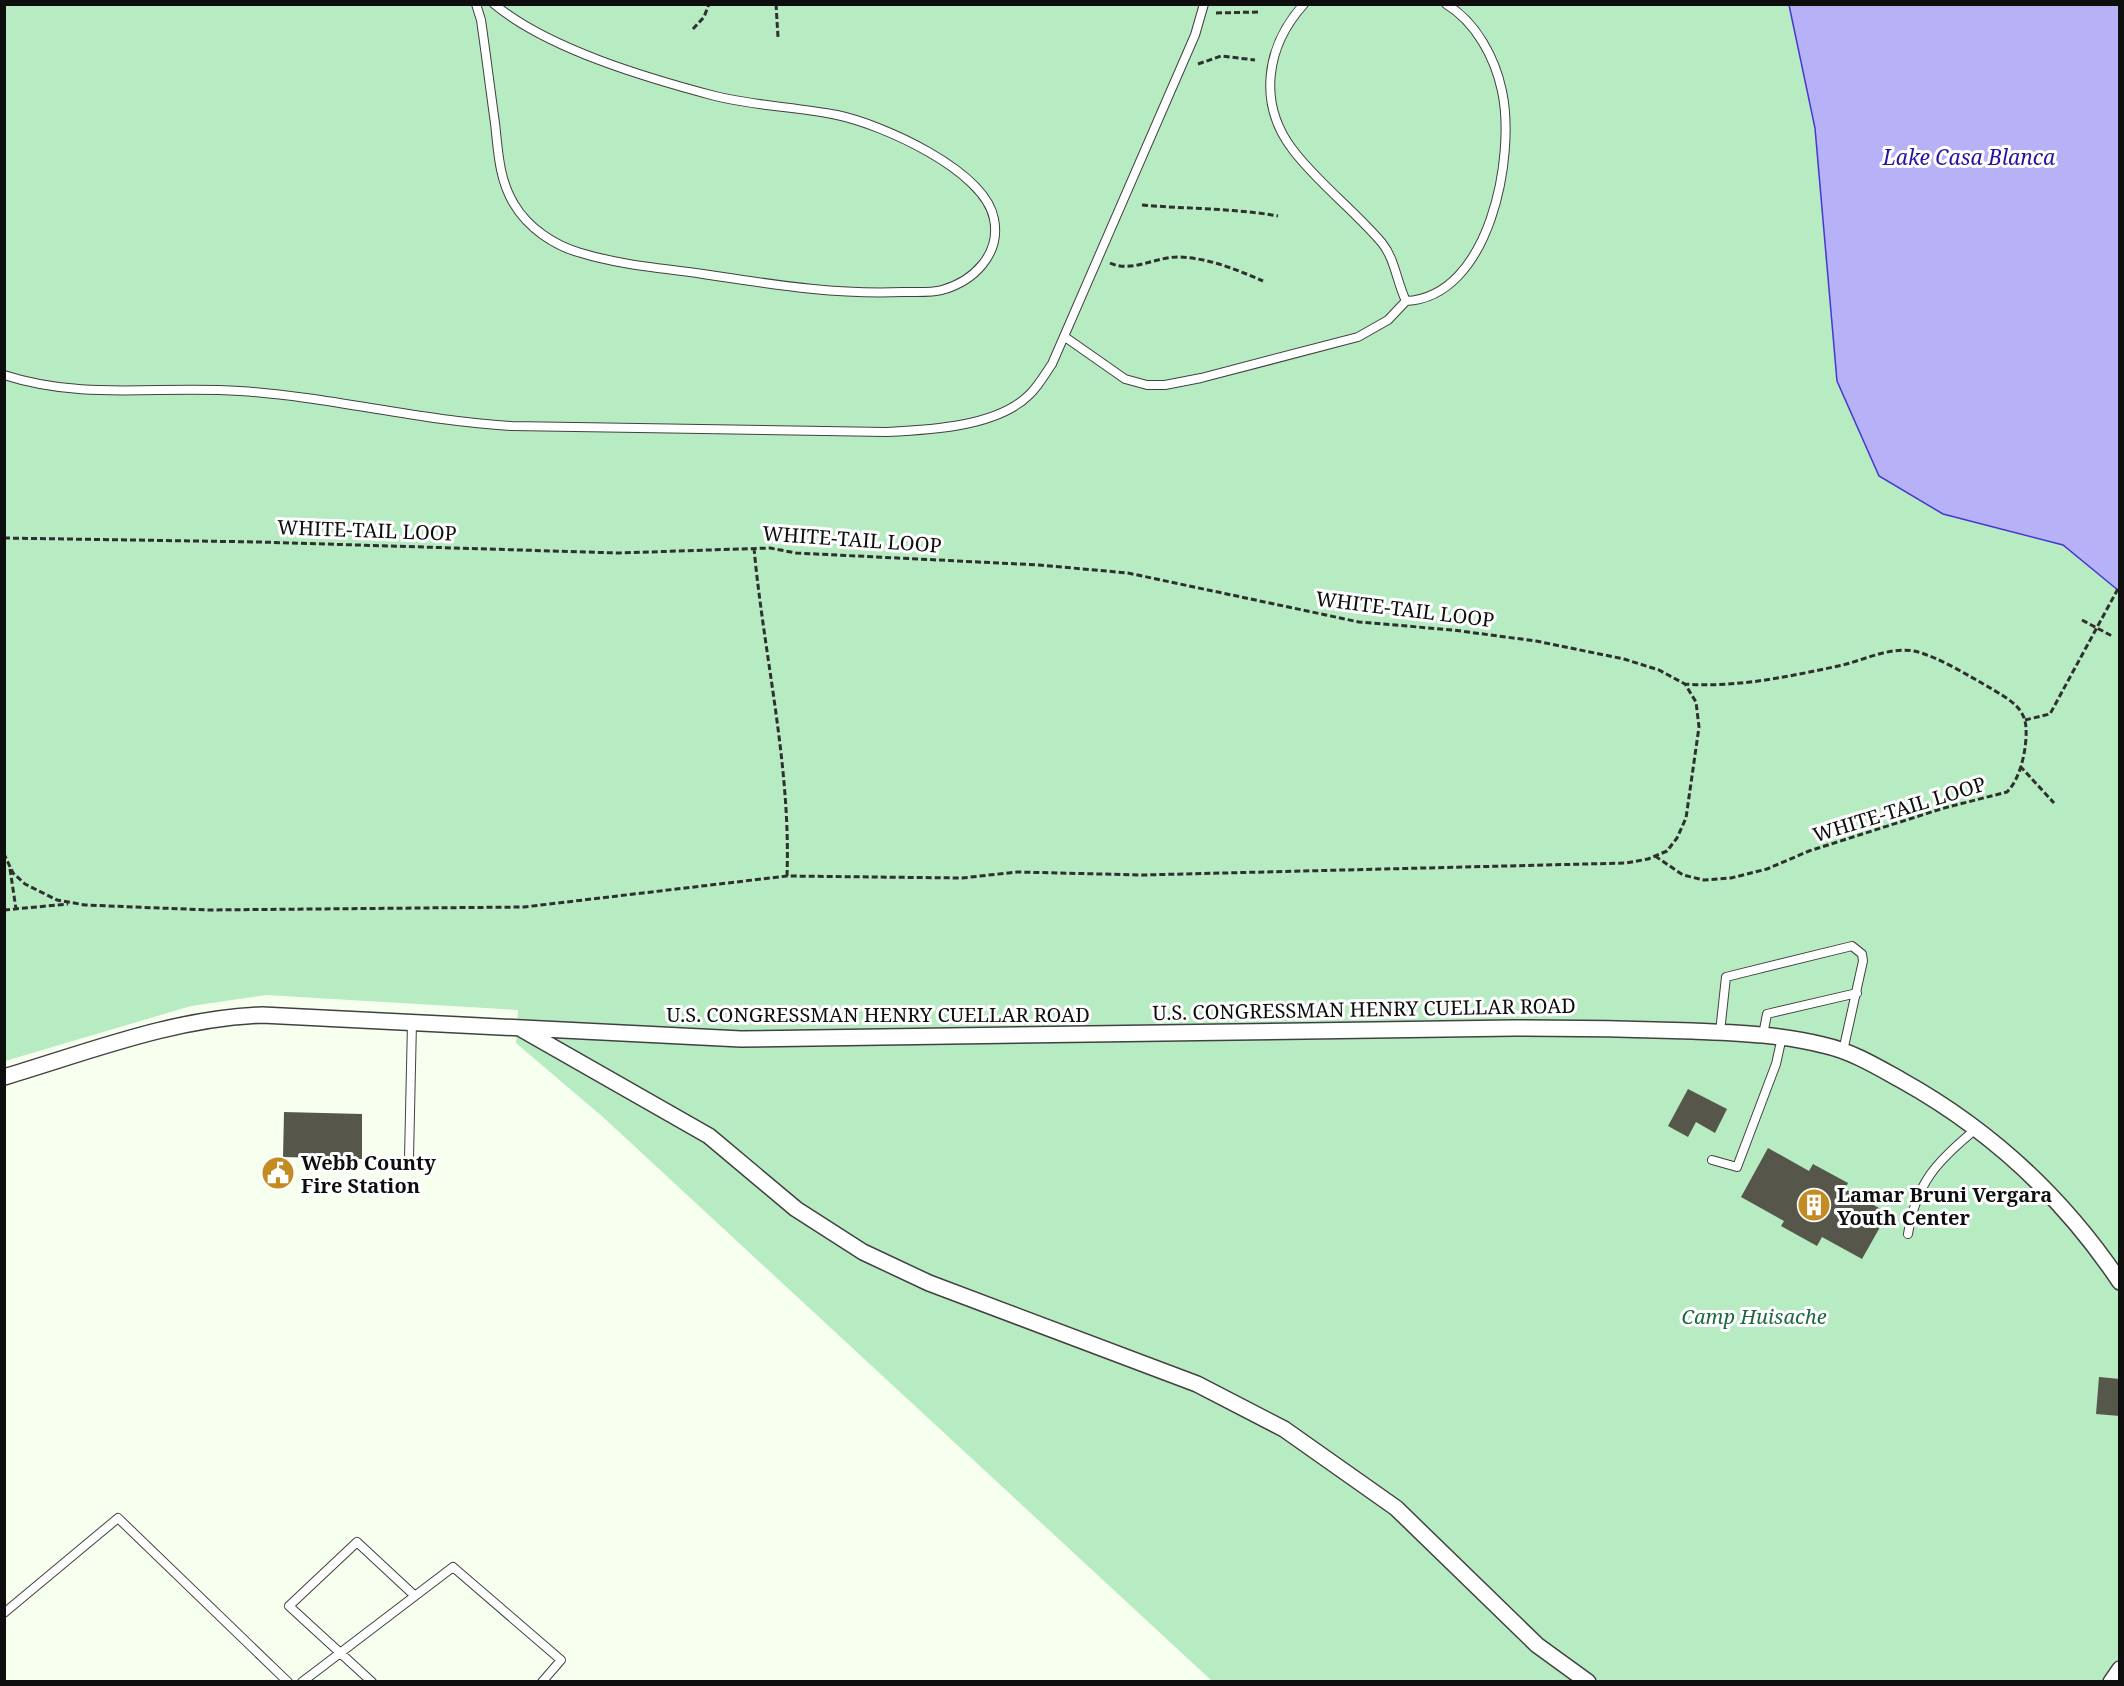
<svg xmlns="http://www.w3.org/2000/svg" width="2124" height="1686" font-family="'Noto Serif',serif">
<rect width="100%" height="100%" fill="#f7ffef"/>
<path fill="#b7ebc1" d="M5 5H2119V1681H1212L604 1118 516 1043 518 1010 266 995 191 1006 5 1061Z"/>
<path fill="#b7b2f8" stroke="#4636d2" stroke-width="1.5" d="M1789 5H2119V591L2063 545 1943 514 1879 476 1837 381 1815 128Z"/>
<path fill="#56574a" d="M1688 1089 1727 1109 1715 1133 1696 1122 1688 1137 1668 1126Z
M284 1112 362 1114V1159L283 1157Z
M1768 1148 1809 1171 1813 1164 1848 1183 1845 1189 1888 1213 1862 1259 1822 1237 1817 1246 1781 1226 1784 1221 1741 1197Z
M2099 1377 2120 1379V1416L2096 1414Z"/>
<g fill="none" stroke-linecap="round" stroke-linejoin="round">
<g stroke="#414141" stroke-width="10">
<path id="service" d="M476 4 481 20C486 54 490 88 495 123 498 150 499 180 514 204 528 228 555 246 581 253 620 265 662 268 703 274 770 284 835 295 903 292 916 292 931 293 942 290 974 281 1001 254 994 219 985 170 881 124 837 115 797 107 755 106 715 96 647 78 548 49 494 4
M1304 4C1266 46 1257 103 1293 150 1317 182 1355 211 1382 243 1395 259 1397 283 1406 301
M1065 337 1125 379 1147 385H1165L1201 378 1358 337 1388 320 1406 301C1490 297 1516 156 1502 91 1495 58 1476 22 1446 4
M4 375C84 401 159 385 240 391 331 397 421 421 512 426L886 432C929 430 998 427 1030 394 1039 385 1045 374 1052 364L1195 35 1204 4
M1720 1032 1726 977 1852 946 1862 954 1863 961 1843 1051
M1763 1035 1767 1014 1857 993
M409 1158 412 1022
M1712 1160 1737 1167 1776 1064 1782 1037
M1908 1234C1916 1183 1937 1161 1976 1129
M4 1613 118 1518 288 1682
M302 1682 453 1567 561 1660 542 1682
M372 1682 289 1606 357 1542 415 1596"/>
</g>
<g stroke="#414141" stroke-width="18">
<path id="minor" d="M523 1030 709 1136 796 1209 863 1252 929 1283 1197 1384 1284 1429 1396 1508 1537 1645 1588 1682
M4 1077C88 1052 174 1018 262 1015L741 1039 1514 1028C1573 1028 1632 1029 1692 1031 1736 1033 1779 1034 1823 1045 1851 1051 1876 1066 1901 1080 1991 1130 2063 1197 2120 1282
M2111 1682 2120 1669"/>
</g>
<path stroke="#303030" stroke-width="3" stroke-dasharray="6 3" stroke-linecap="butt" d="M776 4 778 37
M1216 13 1258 12
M693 29 704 17 709 4
M1198 64 1221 56 1255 60
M1142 205C1187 209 1233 208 1278 216
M1110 263C1131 273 1155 257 1178 257 1209 258 1235 269 1263 281
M4 538 259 542 618 553 770 548 796 553 1039 565 1128 573 1359 622 1453 630 1536 641 1624 659 1659 670 1685 684 1696 702 1699 727 1686 818 1677 838 1667 851 1648 859 1626 863 1143 875 1017 872 962 878 787 876 524 907 209 910 85 905 57 900 25 884 13 873 4 854
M754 548C764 657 791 766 787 876
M2082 620 2112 636
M2025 720 2050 714 2120 585
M2020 766 2054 803
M1655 856 1683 875 1704 880 1731 878 1767 869 1809 851 1944 808 2007 792C2021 778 2027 748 2026 728 2025 707 2008 699 1992 689 1971 677 1937 656 1914 651 1890 647 1866 659 1843 665 1791 676 1738 688 1685 684
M10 869 16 909
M4 910 68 904"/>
<use href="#service" stroke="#fff" stroke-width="8"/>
<use href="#minor" stroke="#fff" stroke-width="15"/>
</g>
<defs>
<g id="civic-disc" transform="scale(1.725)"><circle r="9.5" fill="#c38b21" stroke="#fff"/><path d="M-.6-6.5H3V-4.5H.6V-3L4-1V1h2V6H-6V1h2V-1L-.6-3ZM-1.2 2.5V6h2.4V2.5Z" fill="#fff"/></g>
<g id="building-disc" transform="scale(1.725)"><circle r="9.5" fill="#c38b21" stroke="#fff"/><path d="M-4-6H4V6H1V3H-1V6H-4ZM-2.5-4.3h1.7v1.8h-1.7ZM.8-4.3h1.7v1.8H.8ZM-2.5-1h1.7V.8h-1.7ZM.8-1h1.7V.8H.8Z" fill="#fff"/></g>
</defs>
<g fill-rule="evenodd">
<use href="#civic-disc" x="278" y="1173"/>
<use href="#building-disc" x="1814" y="1205"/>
</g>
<g text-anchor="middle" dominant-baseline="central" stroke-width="6" stroke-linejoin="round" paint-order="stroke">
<g font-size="20" fill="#0e0e0e" stroke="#fff">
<text transform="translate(367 530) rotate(2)">WHITE-TAIL LOOP</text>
<text transform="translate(852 539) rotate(4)">WHITE-TAIL LOOP</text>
<text transform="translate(1405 609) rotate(7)">WHITE-TAIL LOOP</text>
<text transform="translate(1899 809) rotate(-17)">WHITE-TAIL LOOP</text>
<text transform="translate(1364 1009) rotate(-1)">U.S. CONGRESSMAN HENRY CUELLAR ROAD</text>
<text x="878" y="1014">U.S. CONGRESSMAN HENRY CUELLAR ROAD</text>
</g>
<g font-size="20" font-weight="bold" fill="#0e0e0e" stroke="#fff" text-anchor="start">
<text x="301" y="1162">Webb County<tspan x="301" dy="23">Fire Station</tspan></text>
<text x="1837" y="1194">Lamar Bruni Vergara<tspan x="1837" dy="23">Youth Center</tspan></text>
</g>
<g font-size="20" font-style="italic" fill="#1c6841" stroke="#fff">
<text x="1754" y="1316">Camp Huisache</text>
</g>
<g font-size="21" font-style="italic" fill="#2613a5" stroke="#fff">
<text x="1969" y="157">Lake Casa Blanca</text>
</g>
</g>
<rect width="2124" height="1686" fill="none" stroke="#0e0e0e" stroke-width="12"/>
</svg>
